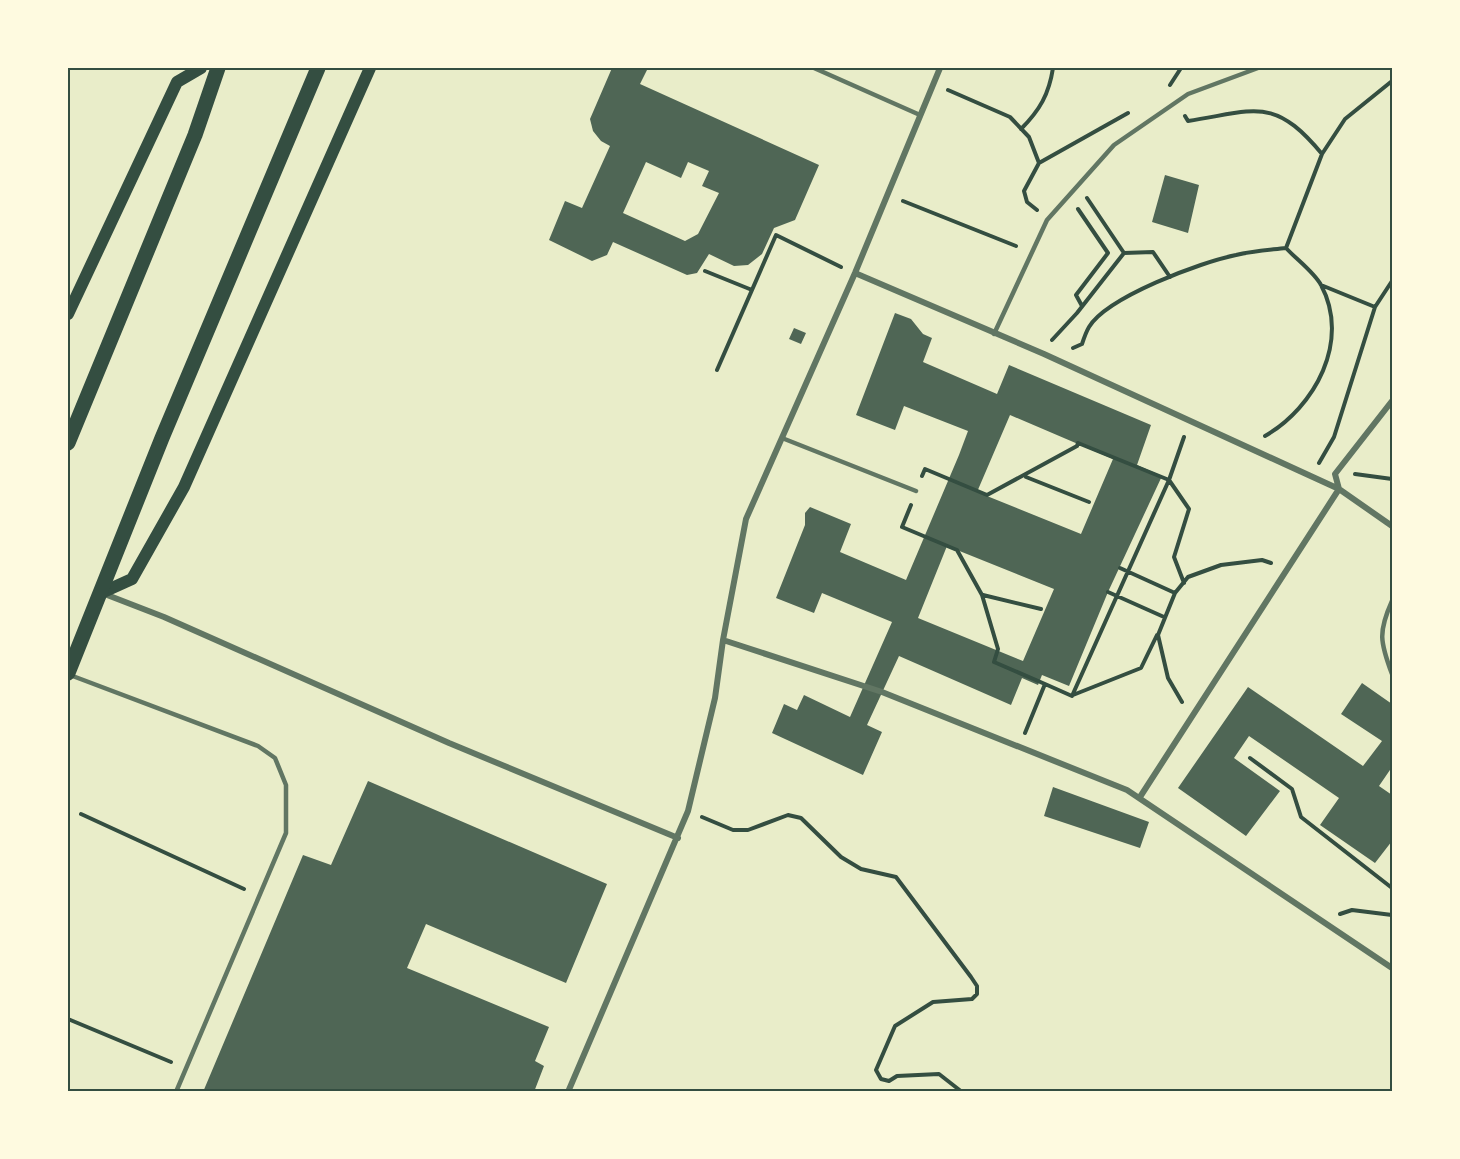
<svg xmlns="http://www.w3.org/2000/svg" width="1460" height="1159" font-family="Overpass,sans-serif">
<rect width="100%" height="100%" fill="#e9edc9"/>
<path fill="#4f6655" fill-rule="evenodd" d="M612 68H648L640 84 819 165 795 220 774 228 762 254 748 265 734 266 709 254 697 273 687 275 613 242 607 255 592 261 549 240 565 201 582 208 610 146 601 141 593 131 590 119ZM646 162 681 178 688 162 709 171 702 186 719 193 698 234 685 241 623 213Z
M1165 175 1199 185 1188 233 1152 222Z
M895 313 911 319 923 334 932 338 923 362 997 394 1009 365 1151 425 1137 465 1162 476 1108 592 1069 686 1042 675 1038 685 1022 678 1011 705 899 656 867 725 882 732 863 775 772 733 784 704 797 710 804 695 850 717 892 622 822 593 814 613 776 598 805 525V513L810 507 851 524 840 552 906 580 959 455 968 431 904 406 895 430 856 415ZM1010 415 1113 459 1081 534 977 492ZM947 546 1054 589 1023 661 918 618Z
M794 328 806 333 801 344 789 339Z
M1362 683 1392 704V767L1379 786 1392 795V841L1375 863 1320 825 1339 798 1249 736 1234 758 1280 791 1246 836 1178 788 1248 687 1363 766 1382 741 1341 714Z
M368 781 607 884 566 983 426 924 407 968 549 1027 535 1061 544 1066 534 1092H203L303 855 331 865Z
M1053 787 1149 822 1140 848 1044 816Z"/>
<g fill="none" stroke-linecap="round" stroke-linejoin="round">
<path stroke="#344e41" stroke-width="4" d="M1170 85 1181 68
M948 90 1010 117 1029 137 1039 163
M1185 116 1188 121C1255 111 1273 95 1322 154
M1021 129C1040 110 1049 94 1053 68
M903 201 1016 246
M1078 209 1108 253 1076 295 1082 306
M1037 210 1027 202 1024 191 1039 163 1128 113
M1286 248 1322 154 1345 119 1392 81
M1124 253 1153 252 1170 277
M705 271 752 290
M1321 285 1375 307
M1052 340 1077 313 1124 253 1087 198
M1073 348 1082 344C1084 338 1086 332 1089 327 1107 297 1201 262 1236 255 1252 251 1269 250 1286 248 1296 259 1314 272 1321 285 1351 341 1315 407 1265 436
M717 370 776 235 841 267
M1319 463 1334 437 1375 307 1392 281
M1355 474 1392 479
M922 476 925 469 987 495 1077 446 1078 443 1169 480 1189 509 1174 557 1184 583
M1026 477 1089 502
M911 505 902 527 957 550 982 595 998 649 994 662 1045 684
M1120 568 1175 593
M1108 592 1164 617
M983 595 1041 609
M1073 695 1141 668 1157 635
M1182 702 1168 678 1158 635 1175 593 1188 577 1221 565 1262 560 1271 563
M1025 733 1045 684 1072 696 1169 480 1184 437
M1250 758 1292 789 1301 817 1392 888
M81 814 244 889
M702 817 733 830H748L788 815 801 818 841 857 861 869 896 877 971 977 977 986V994L972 999 933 1002 895 1026 876 1070 881 1079 889 1081 897 1076 939 1074 962 1092
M1340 914 1352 910 1392 915
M68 1019 171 1062"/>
<path stroke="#617663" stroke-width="4.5" d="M814 68 920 115
M994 334 1047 220 1114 145 1188 94 1258 68
M782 438 916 491
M1392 601C1378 632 1380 642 1392 674
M70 675 258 746 275 758 286 785V833L176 1092"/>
<path stroke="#617663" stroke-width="6" d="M855 273 1044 354 1339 489 1392 526
M102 593 164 617 449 743 678 838
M723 640 882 692 1127 790 1392 968
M1140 797 1339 489 1335 474 1392 401
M568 1092 688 811 715 698 723 640 746 519 855 273 940 68"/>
<path stroke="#344e41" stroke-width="12" d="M68 314 177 82 201 68
M101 593 132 579 184 487 370 68"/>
<path stroke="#344e41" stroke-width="15" d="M68 443 195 135 218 68
M68 673 162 438 318 68"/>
</g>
<rect width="1460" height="1159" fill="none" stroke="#fefae0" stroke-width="138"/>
<rect x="69" y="69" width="1322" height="1021" fill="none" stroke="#344e41" stroke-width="2"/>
</svg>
